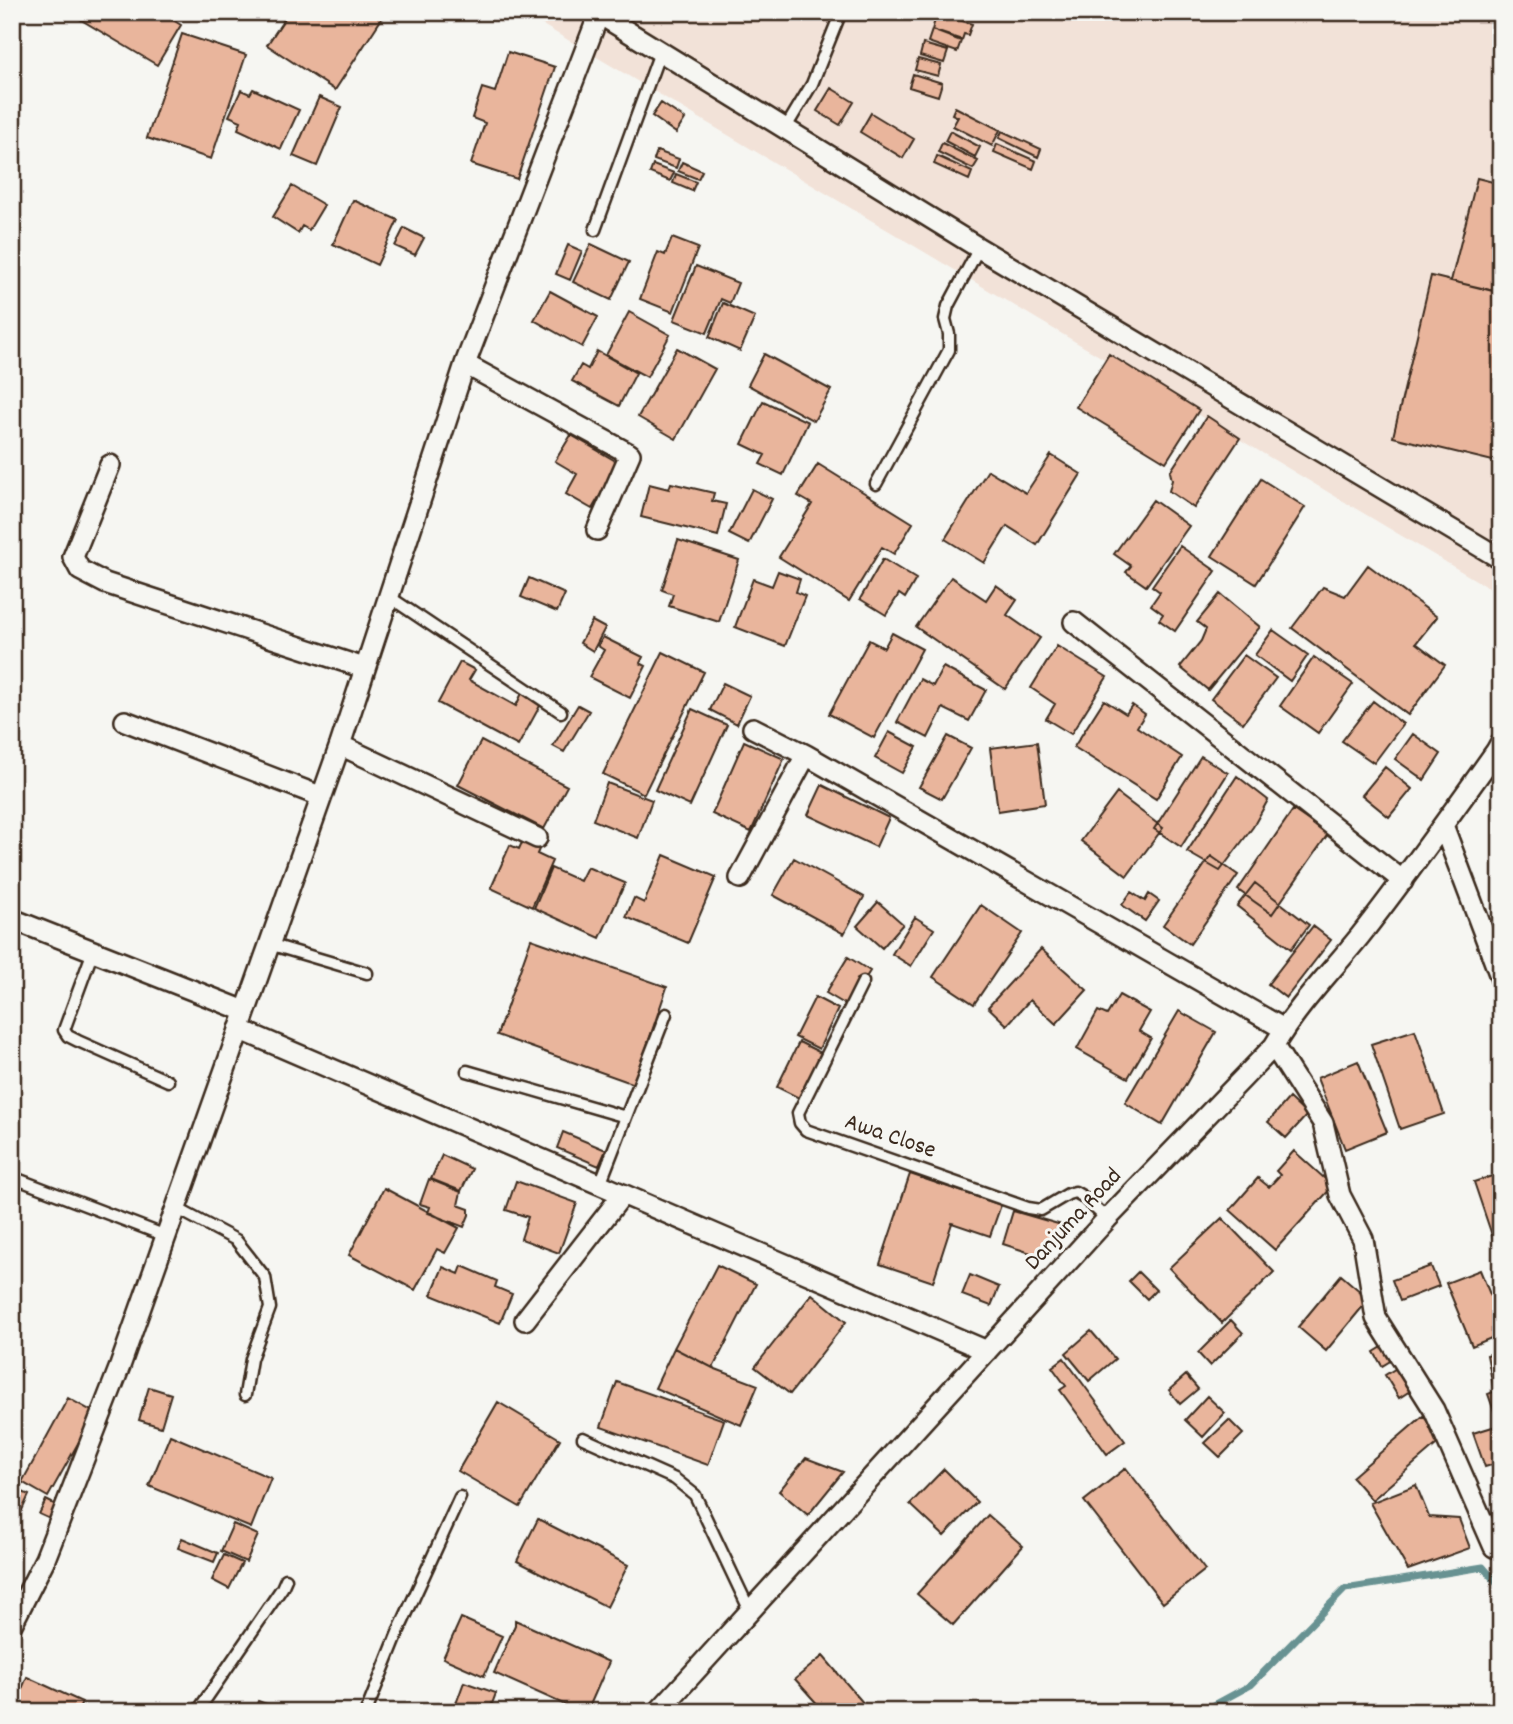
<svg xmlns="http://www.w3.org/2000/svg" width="1513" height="1724" font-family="Dekko,sans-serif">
<rect width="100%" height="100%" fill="#f6f6f2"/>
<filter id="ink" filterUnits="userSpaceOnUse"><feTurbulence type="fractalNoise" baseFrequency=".0143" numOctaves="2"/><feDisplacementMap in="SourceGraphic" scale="14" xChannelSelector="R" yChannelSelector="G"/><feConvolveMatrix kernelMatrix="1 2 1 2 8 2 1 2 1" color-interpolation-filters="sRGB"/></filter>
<g filter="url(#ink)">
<path fill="#f2e2d8" d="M521 12H1501V595Z"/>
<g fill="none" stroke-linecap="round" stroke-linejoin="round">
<path stroke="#689292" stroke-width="7" d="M1201 1712 1251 1685 1345 1589 1483 1567 1501 1588"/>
</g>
<path fill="#e9b59c" stroke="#3b2a1e" stroke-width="2" d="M68 12H160L181 25 157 65Z
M289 12H386L335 90 267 45Z
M937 13 972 24 968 35 964 34 962 40 932 30Z
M932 30 961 41 957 52 928 42Z
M182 34 246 55 211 159 147 138Z
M923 44 948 51 944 63 920 56Z
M508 52 555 67 517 179 471 164 485 123 472 118 482 88 495 92Z
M918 59 941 65 938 76 915 70Z
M913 74 942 83 938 96 909 87Z
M831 88 854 102 840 125 817 111Z
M253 89 299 110 281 149 238 129 241 121 229 116 241 90 250 94Z
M319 97 342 107 317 166 293 156Z
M661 103 685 119 676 133 652 116Z
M955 107 1000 130 992 146 953 126 958 117 952 114Z
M871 113 914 139 903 158 860 132Z
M950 131 980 147 975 157 945 141Z
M1002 131 1041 149 1038 157 999 138Z
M942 143 978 161 973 169 938 152Z
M997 144 1036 161 1033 169 994 152Z
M657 151 679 159 676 168 654 160Z
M937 156 972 172 969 180 934 164Z
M682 162 702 171 698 179 678 171Z
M653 165 674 173 670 181 650 173Z
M676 174 696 182 692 191 673 183Z
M1477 178 1501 184V269L1495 291 1451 281Z
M292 186 324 205 309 230 302 226 298 233 273 217Z
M353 200 398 220 377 265 333 244Z
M404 228 424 238 415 255 395 246Z
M672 238 698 248 673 312 640 299 658 252 665 255Z
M591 244 629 262 611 300 573 282Z
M568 245 582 251 570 280 556 274Z
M696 266 738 283 730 303 721 299 707 333 674 320Z
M1431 276 1501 293V463L1393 437Z
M550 291 598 317 582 347 534 320Z
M723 303 755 317 740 351 709 337Z
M629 312 670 335 647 377 606 355Z
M677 348 715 369 676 439 638 417Z
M597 351 636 373 619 406 572 381 581 365 588 369Z
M764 354 831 390 814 421 748 385Z
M1109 354 1199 410 1166 462 1076 407Z
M763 401 808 422 783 475 760 464 765 455 742 444Z
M1207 416 1240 438 1194 508 1169 491 1172 480 1170 472Z
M571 435 619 463 592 509 566 494 577 474 555 461Z
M1051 455 1081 474 1037 545 1007 526 984 563 945 539 988 470 1026 493Z
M818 464 913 523 894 554 882 547 849 601 779 557 812 504 798 496Z
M1261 479 1305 507 1256 584 1212 556Z
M671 483 714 493 712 501 726 504 718 536 641 517 649 484 669 489Z
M752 489 772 499 749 544 729 534Z
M1153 500 1189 526 1146 586 1126 572 1131 566 1114 554Z
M678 540 739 560 719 622 669 606 673 594 662 590Z
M1180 546 1216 571 1175 631 1159 620 1163 614 1151 605 1160 592 1152 586Z
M883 559 916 579 905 598 899 594 886 615 860 599Z
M1368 565 1437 617 1416 643 1445 665 1408 715 1292 628 1323 587 1345 596Z
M778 571 800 579 796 592 805 596 785 646 735 627 753 579 772 586Z
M951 577 986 600 996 585 1017 600 1007 615 1040 638 1005 689 916 627Z
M529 578 565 594 557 612 521 597Z
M1220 594 1260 627 1208 690 1180 667 1201 641 1206 629 1197 622Z
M592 621 605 628 593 651 580 643Z
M1273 630 1308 655 1290 681 1255 655Z
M892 633 922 649 874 738 829 714 869 640 884 648Z
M603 637 643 657 640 663 646 666 630 698 589 677 604 650 598 646Z
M1057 646 1107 677 1071 734 1046 719 1055 704 1031 688Z
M663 652 704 672 644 794 603 774Z
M1244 655 1276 678 1243 723 1211 699Z
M1314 657 1353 684 1318 733 1280 706Z
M460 662 475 670 469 680 516 706 522 693 541 704 518 746 438 703Z
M943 667 986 690 969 721 943 708 928 738 897 722 920 679 933 686Z
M723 683 750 696 737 724 710 710Z
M1104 700 1126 714 1132 705 1145 714 1137 727 1182 757 1156 799 1074 747Z
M1373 701 1403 724 1374 763 1342 741Z
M578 705 589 711 564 752 553 746Z
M692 709 727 725 690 806 655 790Z
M889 732 917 747 902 773 875 758Z
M1413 734 1441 754 1424 780 1395 759Z
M948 736 971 748 942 799 919 787Z
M481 741 567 786 544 829 458 785Z
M744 741 784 759 751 832 712 814Z
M1037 742 1045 804 998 811 990 748Z
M1201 756 1228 773 1181 847 1154 829Z
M1385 767 1412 789 1389 817 1362 795Z
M1237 776 1268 800 1253 827 1220 871 1187 852Z
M607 783 652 800 638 838 593 820Z
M822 785 889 818 876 847 808 815Z
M1117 793 1163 828 1127 876 1081 841Z
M1293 810 1328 834 1272 914 1238 890Z
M523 840 540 847 537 854 552 861 532 907 491 888 510 845 519 849Z
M664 855 716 877 688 943 626 917 634 898 644 903Z
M1211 856 1238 875 1190 944 1163 925Z
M794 858 864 897 844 934 773 895Z
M587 867 625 883 600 938 534 908 551 868 580 881Z
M1255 883 1309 925 1291 949 1237 906Z
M1131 892 1145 901 1149 894 1159 901 1145 921 1122 905Z
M878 902 903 924 882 948 857 926Z
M981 905 1022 933 974 1004 933 977Z
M915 917 934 929 911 966 892 954Z
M1313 926 1331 940 1286 998 1268 984Z
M531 939 667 987 634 1084 497 1035Z
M1041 949 1087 990 1056 1024 1030 1000 1007 1025 988 1007Z
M848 957 870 971 848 1006 826 993Z
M1119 995 1150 1012 1139 1031 1151 1038 1128 1078 1077 1049 1098 1011 1107 1015Z
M815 997 838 1009 819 1049 795 1037Z
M1179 1011 1216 1032 1162 1125 1125 1103Z
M1415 1030 1444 1114 1400 1129 1371 1044Z
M799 1042 823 1054 801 1099 777 1087Z
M1358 1061 1387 1132 1345 1149 1317 1078Z
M1289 1098 1307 1115 1286 1138 1268 1122Z
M563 1132 606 1150 599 1166 557 1148Z
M1294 1151 1333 1186 1275 1250 1230 1210 1258 1178 1269 1187 1280 1175 1276 1171Z
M442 1155 472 1169 461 1191 431 1179Z
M1501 1173V1242L1495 1244 1474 1182Z
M910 1174 1001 1205 990 1236 952 1223 933 1282 880 1264Z
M429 1179 461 1192 458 1205 469 1209V1215L464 1227 428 1213 430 1207 420 1204Z
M516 1181 577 1203 559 1253 521 1239 528 1217 506 1210Z
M384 1188 459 1228 445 1253 437 1249 415 1290 349 1255Z
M1013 1211 1065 1226 1060 1240 1052 1238 1046 1258 1003 1244Z
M1222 1218 1274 1272 1222 1323 1169 1268Z
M717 1265 756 1284 713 1368 674 1348Z
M462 1266 497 1281 495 1287 512 1294 500 1323 431 1295 443 1267 459 1274Z
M1431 1266 1439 1286 1400 1301 1392 1280Z
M1480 1270 1501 1321V1334L1472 1346 1446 1283Z
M1138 1272 1156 1290 1147 1299 1129 1281Z
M970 1275 999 1287 991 1306 962 1295Z
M1341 1275 1369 1299 1326 1351 1298 1327Z
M812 1294 846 1322 790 1394 755 1367Z
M1231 1320 1243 1333 1210 1366 1198 1353Z
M1091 1331 1115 1359 1089 1381 1066 1353Z
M1384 1346 1392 1360 1382 1366 1374 1352Z
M674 1348 713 1368 758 1385 741 1425 655 1388Z
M1501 1351V1384L1493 1386 1487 1355Z
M1064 1358 1125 1441 1107 1454 1060 1390 1066 1386 1052 1367Z
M1400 1366 1413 1389 1399 1398 1385 1375Z
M1186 1375 1198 1389 1180 1404 1169 1390Z
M617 1382 724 1420 708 1465 601 1427Z
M149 1387 171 1394 161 1427 139 1420Z
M1501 1389V1462L1485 1467 1473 1433 1499 1425 1488 1394Z
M1207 1396 1225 1413 1203 1437 1185 1420Z
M68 1398 95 1413 48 1497 22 1482Z
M498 1402 560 1439 520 1507 458 1471Z
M1423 1416 1443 1439 1372 1500 1352 1477Z
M1229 1420 1243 1434 1220 1457 1205 1443Z
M170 1435 271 1478 251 1528 149 1486Z
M806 1458 843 1472 808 1515 779 1491Z
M1126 1468 1205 1570 1163 1603 1084 1501Z
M944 1469 977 1502 944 1536 910 1504Z
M1416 1485 1429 1517 1459 1519 1470 1548 1408 1570 1370 1503Z
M12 1487 29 1495 12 1532Z
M46 1500 58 1506 52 1520 39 1514Z
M988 1515 1023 1546 953 1625 917 1594Z
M538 1519 628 1565 607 1607 517 1561Z
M233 1524 258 1535 246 1562 221 1551Z
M182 1538 218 1553 214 1562 178 1548Z
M224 1555 242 1563 229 1589 212 1580Z
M461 1618 502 1636 484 1676 443 1658Z
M515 1620 609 1662 587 1712H581L494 1673 515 1625Z
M823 1656 871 1712H814L820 1707 795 1679Z
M27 1677 82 1702 78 1712H12Z
M464 1682 496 1693 489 1712H453Z
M258 1701 289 1712H254Z"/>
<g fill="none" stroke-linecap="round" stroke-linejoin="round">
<g stroke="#3b2a1e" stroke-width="15">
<path id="lane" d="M785 129 812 84 841 12
M595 230 660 52
M876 484 949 350V334L945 319 948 306 979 248
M388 596 561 712
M269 944 367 973
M93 951 64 1030 68 1036 78 1041 168 1081
M863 982 798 1113 800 1123 806 1130 1028 1208 1041 1210 1068 1194 1075 1192 1082 1196 1107 1219
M467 1071 626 1117
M12 1177 166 1236
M600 1184 666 1014
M176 1208 236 1240 265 1277 270 1308 251 1359 245 1395
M583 1438 675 1479 695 1495 750 1611
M197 1712 282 1588 286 1579
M366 1712 399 1630 460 1497"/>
</g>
<g stroke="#3b2a1e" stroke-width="24">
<path id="street" d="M596 12 979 248 1501 559
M465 364 630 454 597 530
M110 465 73 557 80 570 105 583 364 668
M1074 622 1403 881
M125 721 320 796
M753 728 806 755 1284 1029
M340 745 537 838
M1443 825 1501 979
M740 878 806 755
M12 919 245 1011
M239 1029 987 1351
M1274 1046 1323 1123 1340 1195 1363 1239 1376 1318 1434 1410 1494 1547
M525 1320 623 1194
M12 1624 45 1559 120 1366 340 745 465 364 599 14
M658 1712 1107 1219 1274 1046C1297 1006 1331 972 1360 936 1407 876 1452 813 1496 751L1501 742"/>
</g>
<use href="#lane" stroke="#f6f6f2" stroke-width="10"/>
<use href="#street" stroke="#f6f6f2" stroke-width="19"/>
</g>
</g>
<g text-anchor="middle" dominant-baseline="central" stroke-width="6" stroke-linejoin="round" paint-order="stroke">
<g font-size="24" fill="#3b2a1e" stroke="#f6f6f2">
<text transform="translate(890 1137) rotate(19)">Awa Close</text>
<text transform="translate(1074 1220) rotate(-47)">Danjuma Road</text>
</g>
</g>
<rect width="1513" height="1724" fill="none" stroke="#f6f6f2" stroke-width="42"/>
<rect x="21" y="21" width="1471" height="1682" fill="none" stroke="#3b2a1e" stroke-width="2.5" filter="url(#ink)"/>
</svg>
